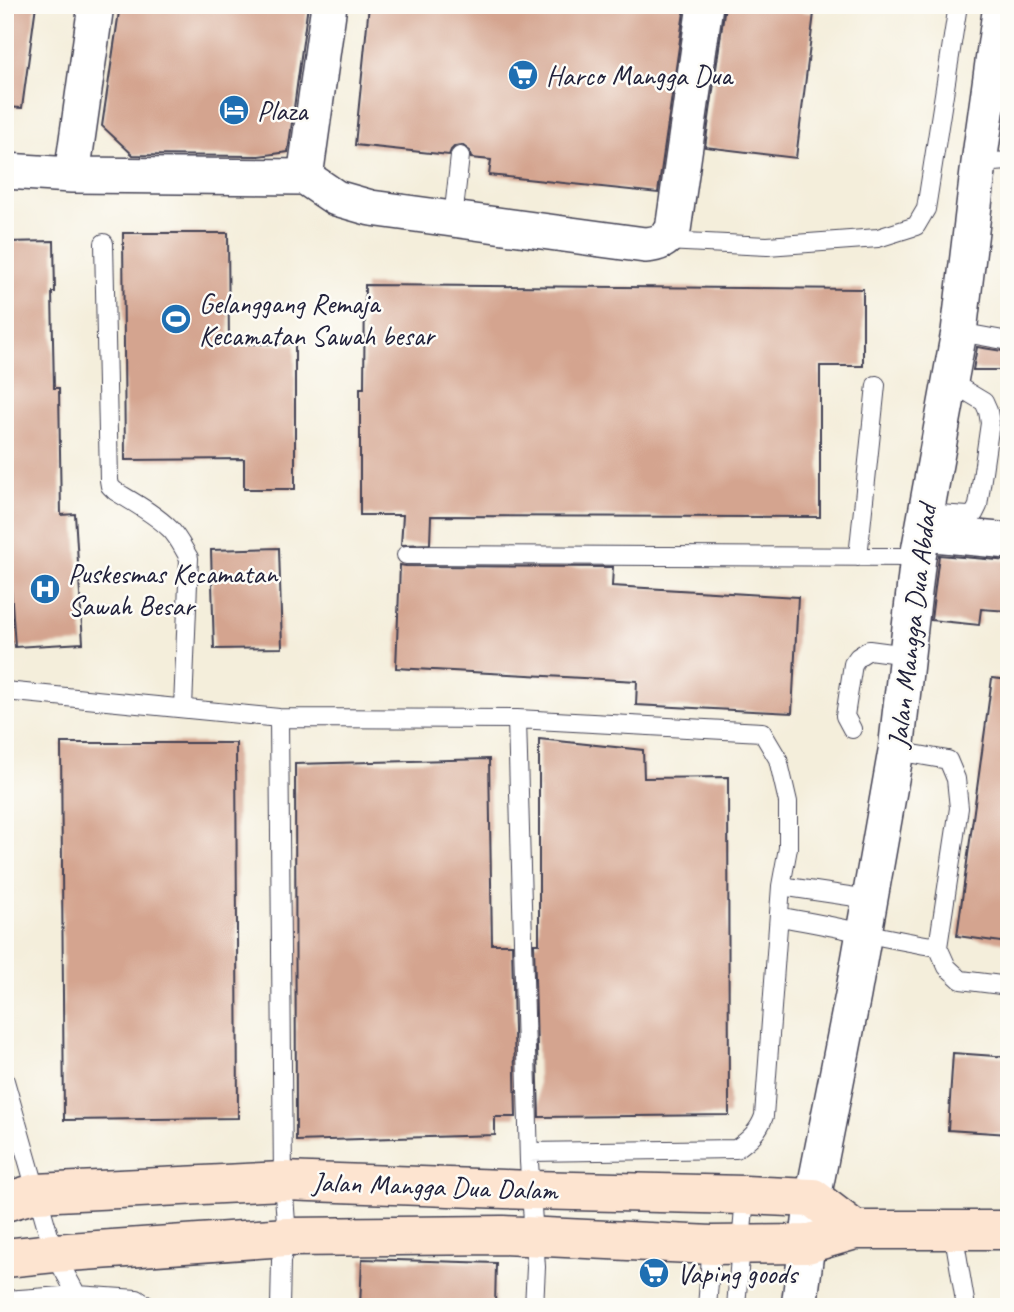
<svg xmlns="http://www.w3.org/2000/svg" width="1014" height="1312" font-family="Caveat,sans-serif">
<rect width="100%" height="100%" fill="#fdfcf7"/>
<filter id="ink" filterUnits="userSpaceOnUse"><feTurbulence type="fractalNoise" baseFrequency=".0143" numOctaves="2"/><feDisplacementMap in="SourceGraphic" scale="14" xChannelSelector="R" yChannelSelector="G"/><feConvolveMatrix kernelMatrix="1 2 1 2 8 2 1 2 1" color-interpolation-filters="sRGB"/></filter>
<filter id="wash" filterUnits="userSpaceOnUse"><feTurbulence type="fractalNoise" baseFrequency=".00686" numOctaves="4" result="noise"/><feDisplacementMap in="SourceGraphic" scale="28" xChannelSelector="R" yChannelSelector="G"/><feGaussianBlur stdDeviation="1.57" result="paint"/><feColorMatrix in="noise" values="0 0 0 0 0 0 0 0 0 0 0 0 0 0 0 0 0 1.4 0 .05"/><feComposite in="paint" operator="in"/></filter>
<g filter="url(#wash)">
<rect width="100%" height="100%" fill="#f4eedb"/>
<g id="blocks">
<path fill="#d4a48f" d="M5 5H36L22 108 5 107Z
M120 5H308L288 152 259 156 133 155 102 126Z
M369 5H685L658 193 489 175 491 160 471 158 470 151 462 145 455 146 451 150 449 155 355 145Z
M725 5H752L814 13 796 158 705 147Z
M123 233H228L229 344H295V489H244V459L125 460Z
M54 241 55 292H52L54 388H59L61 515 75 514 83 643 15 647 7 529 5 439V390H7L5 242Z
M365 285 863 289V366H820V517L431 516 430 544 401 545 403 515H360V388H364Z
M977 347 1009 352V370H973Z
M279 548 282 648 214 649 211 550Z
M939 555 1009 561V611L981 609 979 625 931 620Z
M400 565 406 566 613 567 612 586 798 597 792 713 636 705 637 681 396 668Z
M992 678 1009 680V943L957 936Z
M539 739 643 750 644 778 728 777 729 1115 539 1117 534 944H539Z
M61 743H236L238 1118 64 1120Z
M489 759 492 944H512L516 1117H495V1135L296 1141 295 764Z
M953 1053 1009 1057V1134L948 1130Z
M362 1259 496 1263 495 1307H360Z"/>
</g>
</g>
<g filter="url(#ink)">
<use href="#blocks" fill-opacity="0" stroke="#424153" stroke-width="2"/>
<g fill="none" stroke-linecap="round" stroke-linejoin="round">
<g stroke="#424153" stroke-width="20">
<path id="lane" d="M979 163 1009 161
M453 219 460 156
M665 241 767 246 878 238 916 226 926 209 958 5
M104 243 109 480 110 486 115 491C133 502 155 514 170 529 178 537 183 548 189 558L183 708
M959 332 1009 341
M925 513 968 516 974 514 978 506 990 423 988 411 984 402 949 381
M406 555 918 557
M858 557 876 385
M5 691 279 718 517 719 762 732 778 759 788 802V848L781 886 764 1116C759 1131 749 1140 736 1149L529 1152
M279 718 283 1181 287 1237 281 1261 280 1307
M517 719 529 1162 536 1267 534 1307
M852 729 845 716 853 664 858 657 869 650 907 655
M896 751 948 760 956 779 959 808 938 947
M781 886 869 899
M780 917C833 925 885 939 938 947L947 967 961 980 1009 986
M5 1081 54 1253 77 1295
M953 1230 966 1307
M5 1300 77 1295 137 1299 149 1307
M707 1307 712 1245
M736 1307 745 1195"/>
</g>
<g stroke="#424153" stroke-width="38">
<path id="street" d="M5 171 72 175 305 177 336 198 371 208 645 245C659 244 665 241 673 230L705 5
M72 175 96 5
M305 177 329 5
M923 533 1009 541
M799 1307 813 1198 853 995 896 751 918 557 959 332 979 163 1001 5"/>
</g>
<g stroke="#424153" stroke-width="41">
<path id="secondary" d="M5 1202 36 1193 283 1181 531 1190 745 1195 813 1198 855 1230
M5 1258 54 1253 287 1237 503 1235 712 1245 807 1244 855 1230H1009"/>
</g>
<use href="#lane" stroke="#fff" stroke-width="18"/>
<use href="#street" stroke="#fff" stroke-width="35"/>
<use href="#secondary" stroke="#fde4d0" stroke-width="38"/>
</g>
</g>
<defs>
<g id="supermarket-disc" transform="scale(1.575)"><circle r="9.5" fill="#1f6fb2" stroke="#fdfcf7"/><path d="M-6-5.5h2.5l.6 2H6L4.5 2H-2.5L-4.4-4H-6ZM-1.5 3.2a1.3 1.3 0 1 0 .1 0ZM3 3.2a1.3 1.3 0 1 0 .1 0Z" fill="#fff"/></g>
<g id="hotel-disc" transform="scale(1.575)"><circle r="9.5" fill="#1f6fb2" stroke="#fdfcf7"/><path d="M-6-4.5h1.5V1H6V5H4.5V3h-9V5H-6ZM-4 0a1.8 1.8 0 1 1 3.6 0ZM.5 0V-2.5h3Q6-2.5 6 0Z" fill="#fff"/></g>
<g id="stadium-disc" transform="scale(1.575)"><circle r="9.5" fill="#1f6fb2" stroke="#fdfcf7"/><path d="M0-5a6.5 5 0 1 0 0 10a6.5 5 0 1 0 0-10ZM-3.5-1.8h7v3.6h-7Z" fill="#fff"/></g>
<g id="hospital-disc" transform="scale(1.575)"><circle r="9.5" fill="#1f6fb2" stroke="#fdfcf7"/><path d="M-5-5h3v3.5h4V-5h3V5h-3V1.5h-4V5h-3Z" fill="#fff"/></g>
</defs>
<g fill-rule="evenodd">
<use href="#supermarket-disc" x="523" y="75"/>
<use href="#hotel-disc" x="234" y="110"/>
<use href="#stadium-disc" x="176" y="319"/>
<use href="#hospital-disc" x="45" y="589"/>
<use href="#supermarket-disc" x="654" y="1273"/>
</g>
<g text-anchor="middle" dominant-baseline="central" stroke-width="5" stroke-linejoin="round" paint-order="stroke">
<g font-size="28" fill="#22223b" stroke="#fdfcf7" text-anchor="start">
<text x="546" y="75">Harco Mangga Dua</text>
<text x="257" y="110">Plaza</text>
<text x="199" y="303">Gelanggang Remaja<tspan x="199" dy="32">Kecamatan Sawah besar</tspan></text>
<text x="68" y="573">Puskesmas Kecamatan<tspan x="68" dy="32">Sawah Besar</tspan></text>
<text x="677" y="1273">Vaping goods</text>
</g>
<g font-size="28" fill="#22223b" stroke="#fdfcf7">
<text transform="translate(912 626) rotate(-83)">Jalan Mangga Dua Abdad</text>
<text transform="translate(435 1186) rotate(2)">Jalan Mangga Dua Dalam</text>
</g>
</g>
<rect width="1014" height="1312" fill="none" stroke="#fdfcf7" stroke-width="28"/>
</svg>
